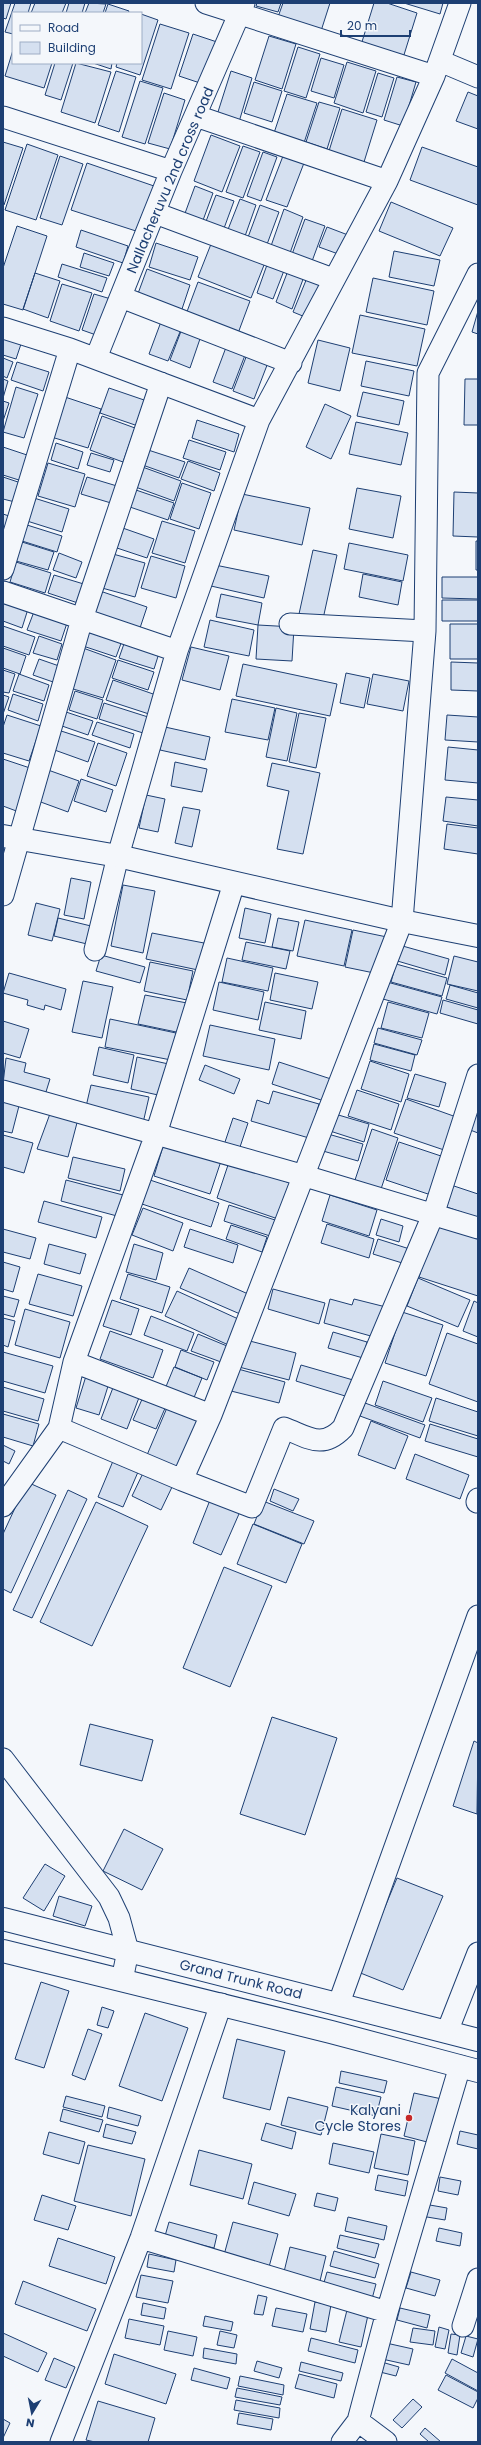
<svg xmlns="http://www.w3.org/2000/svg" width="481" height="2445" font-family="Poppins,sans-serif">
<rect width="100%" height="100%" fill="#f4f7fb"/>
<path fill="#d5e0f0" stroke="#1d3f73" d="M3 3H11L6 19 3 18Z
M15 3H31L28 13H13V34L5 32Z
M35 3H66L62 13H31Z
M69 3H85L82 13H66Z
M89 3 106 4 103 13H85Z
M257 3H281L278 12 256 6Z
M283 3H330L321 31 278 17Z
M374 3H387L417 13 403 58 361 45Z
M404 3H443L440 14Z
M108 4 129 11 128 13H105Z
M141 14 158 20 140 75 116 67 117 63H141Z
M160 24 189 33 171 89 142 80Z
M193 34 217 42 203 84 179 76Z
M269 36 296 44 282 89 255 80Z
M298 47 320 54 306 98 284 91Z
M13 50V63H52L44 88 5 76Z
M321 58 344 65 334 98 311 91Z
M347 62 376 71 363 113 334 103Z
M55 63H73L61 100 45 95Z
M76 63 111 72 95 123 61 112Z
M93 63H112L111 69Z
M116 71 136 77 119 132 98 125Z
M231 71 252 78 239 122 217 115Z
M378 73 394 78 382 117 366 112Z
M397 77 416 82 403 126 384 120Z
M140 81 163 88 145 144 122 137Z
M254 82 282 91 272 122 244 113Z
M468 92 478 96V129L456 121Z
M164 93 185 100 170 149 148 143Z
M287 94 317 103 302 149 272 139Z
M319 102 340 108 327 149 306 142Z
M342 109 377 120 364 162 329 151Z
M211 135 240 146 222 192 194 181Z
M3 142 23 148 4 205H3Z
M27 144 58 155 36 220 5 210Z
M243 146 260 152 243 198 226 192Z
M422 147 478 167V205L410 180Z
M263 152 277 157 261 201 247 196Z
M60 156 83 164 62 225 40 218Z
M283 156 304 163 287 207 266 200Z
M87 163 154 186 139 232 71 210Z
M195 186 213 193 202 223 184 216Z
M216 195 234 201 223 231 205 224Z
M240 199 256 205 244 239 227 232Z
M391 202 453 228 440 256 379 231Z
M260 205 279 212 266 247 247 240Z
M284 209 303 217 290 253 271 246Z
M305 219 325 226 311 264 291 257Z
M17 226 47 236 23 310 3 304V268Z
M327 227 348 235 341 255 319 247Z
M81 230 128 246 123 263 76 247Z
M213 239 266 260 251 298 198 277Z
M156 243 198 257 190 280 149 267Z
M394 251 440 260 434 286 389 277Z
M84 253 114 263 109 276 80 267Z
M268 262 285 268 273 299 257 293Z
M62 264 107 278 102 292 58 277Z
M289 268 305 274 292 309 276 302Z
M147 269 190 285 180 315 136 299Z
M35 273 60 281 48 318 23 309Z
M309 273 326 280 310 319 293 312Z
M373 278 434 291 427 325 366 312Z
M198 282 250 301 237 336 185 317Z
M62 284 92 293 79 331 50 321Z
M94 294 111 299 99 336 82 330Z
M478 311V334L472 332Z
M360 315 425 329 417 366 352 353Z
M162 319 182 327 168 361 149 354Z
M183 326 202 333 190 368 170 360Z
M3 338 21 344 16 359 3 355Z
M318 340 350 348 340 391 308 383Z
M228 342 247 350 232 389 213 382Z
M248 352 269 360 254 399 233 391Z
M3 358 13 362 7 378 3 376Z
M366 361 414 371 409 396 361 386Z
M17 362 49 372 43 391 11 380Z
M3 379 8 381 3 398Z
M465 379H478V425H464Z
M16 387 38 394 24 438 3 432Z
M109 388 147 401 138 426 100 413Z
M363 392 404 401 399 425 357 416Z
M62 396 101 409 88 448 48 436Z
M3 401 9 403 3 421Z
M325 404 351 416 331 459 306 447Z
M102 416 135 428 123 462 90 450Z
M197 420 239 434 234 452 192 438Z
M356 422 408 433 401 465 349 454Z
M189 440 226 452 220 470 183 458Z
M56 443 83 452 78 469 51 460Z
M3 447 30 456 22 481 3 475Z
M142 448 185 462 179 478 137 463Z
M91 453 114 460 110 472 87 465Z
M188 461 220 473 214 491 181 479Z
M48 463 85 474 75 507 38 496Z
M137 465 181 481 174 501 130 485Z
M3 477 21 483 15 502 3 499Z
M87 477 117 486 111 503 81 494Z
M182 483 211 493 199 529 170 519Z
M357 488 401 496 393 538 349 529Z
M133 489 174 503 168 520 127 506Z
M454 492 478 493V537L453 536Z
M242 494 310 508 302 545 234 530Z
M34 498 69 509 62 532 27 521Z
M3 514 12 517 3 535Z
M162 521 195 531 185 563 152 553Z
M27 525 62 536 57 552 22 541Z
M117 526 154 539 147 558 111 546Z
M476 541H478V570H476Z
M22 542 54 552 48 570 16 561Z
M349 543 408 555 403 581 344 569Z
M313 550 337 555 323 619 299 614Z
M59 553 82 562 76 578 53 570Z
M113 554 145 563 135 597 102 588Z
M151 556 185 566 176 598 141 588Z
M16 562 51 573 45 593 10 582Z
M215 565 269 576 264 598 211 586Z
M363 574 402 582 398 605 359 597Z
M54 575 87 585 81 604 48 593Z
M442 577H478V599L442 598Z
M100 591 147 607 140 628 93 613Z
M221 594 262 603 258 625 216 617Z
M3 600 28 609 22 628 3 621Z
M442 600H478V621H442Z
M35 609 68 620 61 641 27 630Z
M210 620 254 630 249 656 204 647Z
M450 624H478V659H450Z
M258 625 294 627 292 661 256 659Z
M3 626 35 637 29 655 3 646Z
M89 627 123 638 116 657 83 646Z
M39 636 62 644 57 660 33 653Z
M126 638 160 650 154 669 119 658Z
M191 647 229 656 220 690 182 680Z
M3 648 26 656 20 674 3 668Z
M83 648 116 660 103 698 70 688Z
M39 659 62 667 56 683 33 675Z
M118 660 154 672 148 690 112 678Z
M451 662 478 663V691L451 690Z
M243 664 337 684 330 716 236 696Z
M3 670 15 674 9 693 3 692Z
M346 673 370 678 364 708 340 703Z
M19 674 49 685 44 701 13 691Z
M373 674 409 681 403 711 367 704Z
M113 680 156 695 149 714 106 700Z
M75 691 103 700 97 719 69 710Z
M13 694 43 704 38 721 8 710Z
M3 695 9 697 3 714Z
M232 699 275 708 268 740 225 732Z
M104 703 148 717 143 733 99 719Z
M276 708 297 713 287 761 266 757Z
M66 712 93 721 88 735 62 726Z
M299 713 326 718 316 768 289 762Z
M7 715 41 726 29 761 3 753V727Z
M447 715 478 717V742L445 740Z
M97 722 134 734 130 748 92 735Z
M165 727 210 737 205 760 160 750Z
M55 729 95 742 88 762 49 748Z
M98 743 127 753 116 786 87 776Z
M448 747 478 750V783L445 780Z
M3 759 33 769 19 812 3 806Z
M175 762 207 769 202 792 171 786Z
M272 763 320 773 303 854 277 849 289 791 267 786Z
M48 770 79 781 68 812 38 801Z
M81 779 113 790 106 812 74 801Z
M146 795 165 799 158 832 139 828Z
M446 797 478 800V826L443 821Z
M183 807 200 810 192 847 175 843Z
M447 824 478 828V854L444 849Z
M71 878 91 882 84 919 64 915Z
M123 885 155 891 143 953 111 946Z
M36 903 60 909 52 941 28 935Z
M245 908 271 914 265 943 239 938Z
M58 918 91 926 87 944 54 936Z
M278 918 299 922 293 951 272 947Z
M305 920 352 930 344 966 297 956Z
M353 930 387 937 379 974 345 967Z
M152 933 204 943 198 970 146 959Z
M246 942 290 951 286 969 242 960Z
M399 945 449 959 445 975 394 960Z
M101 955 145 967 140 983 96 971Z
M454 956 478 962V991L447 984Z
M227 958 273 968 268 991 222 982Z
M150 962 193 971 187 1000 144 991Z
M396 964 447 978 442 996 391 982Z
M9 973 66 989 61 1010 45 1005 44 1010 27 1005 28 1000 3 993Z
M275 973 318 982 312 1009 270 1000Z
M83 981 113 987 102 1038 72 1032Z
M219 982 264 992 258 1020 213 1010Z
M387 982 442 997 437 1014 383 999Z
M450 985 478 993V1008L446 999Z
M145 995 187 1003 181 1033 138 1024Z
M443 1000 478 1010V1024L440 1013Z
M265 1002 306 1011 301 1039 259 1030Z
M388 1002 429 1013 422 1038 381 1028Z
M110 1019 176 1033 171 1060 105 1047Z
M3 1021 29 1029 20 1058 3 1053Z
M210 1025 275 1039 269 1070 203 1056Z
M378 1028 422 1040 417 1055 374 1043Z
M374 1044 415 1055 411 1071 370 1060Z
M99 1047 134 1055 128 1083 93 1075Z
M137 1057 173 1065 167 1097 131 1089Z
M6 1058 26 1063 24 1072 50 1079 45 1095 3 1084Z
M370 1061 409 1074 401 1102 361 1089Z
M279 1062 331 1079 324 1101 272 1084Z
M205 1065 240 1079 234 1094 199 1080Z
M415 1074 446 1083 439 1107 407 1098Z
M91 1085 149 1097 143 1123 85 1111Z
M478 1087V1133L465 1128Z
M357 1090 399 1104 391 1130 348 1116Z
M273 1091 319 1104 309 1138 251 1121 257 1100 269 1104Z
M3 1097 20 1102 12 1133 3 1131Z
M406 1099 459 1118 447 1151 394 1133Z
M51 1111 78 1119 68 1157 37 1149Z
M335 1114 369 1124 364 1142 330 1131Z
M233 1118 248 1123 239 1150 224 1145Z
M372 1129 398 1138 380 1192 354 1183Z
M328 1134 363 1144 358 1161 323 1151Z
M3 1135 33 1143 24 1173 3 1167Z
M399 1142 447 1158 434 1196 386 1180Z
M164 1143 221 1161 210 1194 154 1176Z
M73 1157 125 1169 120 1191 68 1178Z
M229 1162 293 1184 281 1220 217 1198Z
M66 1180 123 1195 117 1216 61 1201Z
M150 1180 219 1203 211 1227 142 1204Z
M451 1185 478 1194V1218L444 1206Z
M330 1195 377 1210 369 1236 322 1221Z
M44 1201 102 1217 96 1238 38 1222Z
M229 1205 275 1220 270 1236 224 1221Z
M143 1208 183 1223 173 1251 132 1235Z
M381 1219 403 1226 399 1242 376 1235Z
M438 1219 478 1233V1296L419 1277Z
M327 1224 374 1239 369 1258 321 1243Z
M231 1225 267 1237 262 1252 226 1239Z
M3 1229 36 1238 30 1259 3 1252Z
M190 1229 238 1245 233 1263 184 1247Z
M378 1239 416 1251 412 1266 373 1254Z
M49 1244 86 1254 80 1274 44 1264Z
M134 1244 163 1253 156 1280 126 1272Z
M3 1262 20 1267 13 1292 3 1289Z
M189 1268 255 1297 247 1317 180 1288Z
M38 1274 82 1286 73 1316 29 1304Z
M128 1274 170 1287 162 1313 120 1299Z
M418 1278 470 1300 458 1327 407 1306Z
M273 1289 325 1303 319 1324 268 1309Z
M177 1291 247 1323 235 1348 165 1316Z
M3 1296 19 1300 14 1317 3 1314Z
M330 1299 352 1305 354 1299 386 1307 378 1338 324 1323Z
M112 1300 139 1309 131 1335 103 1326Z
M474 1301 478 1303V1337L463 1331Z
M25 1309 70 1322 60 1358 15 1345Z
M402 1312 443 1325 426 1376 385 1363Z
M151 1316 194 1333 187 1351 144 1335Z
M3 1318 15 1321 8 1347 3 1345Z
M110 1331 163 1350 153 1378 100 1359Z
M333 1332 367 1342 363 1358 328 1348Z
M447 1333 478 1344V1402L429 1384Z
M198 1334 227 1346 221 1362 191 1351Z
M246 1340 296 1353 289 1380 239 1367Z
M181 1350 214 1362 207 1380 175 1367Z
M3 1352 53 1366 45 1393 3 1381Z
M301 1365 360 1382 355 1399 296 1381Z
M174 1367 202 1378 193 1400 165 1389Z
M238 1369 285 1382 279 1403 231 1391Z
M86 1376 109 1383 99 1415 76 1408Z
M383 1381 432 1398 423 1422 375 1405Z
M114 1385 140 1395 127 1429 101 1419Z
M3 1387 44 1399 38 1421 3 1411Z
M143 1397 166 1406 156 1429 133 1420Z
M436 1398 478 1412V1436L429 1421Z
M169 1403 203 1418 182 1470 147 1455Z
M365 1403 425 1425 420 1438 360 1416Z
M3 1414 39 1424 33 1446 3 1437Z
M371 1421 408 1436 395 1469 358 1455Z
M430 1424 478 1439V1457L425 1441Z
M3 1445 15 1451 9 1464 3 1461Z
M415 1454 469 1475 460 1499 406 1479Z
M113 1461 138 1472 123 1507 98 1497Z
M144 1471 173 1485 161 1510 132 1496Z
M27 1482 56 1495 11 1593 3 1589V1534Z
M274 1489 299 1499 293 1511 270 1501Z
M68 1490 87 1499 32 1618 13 1610Z
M212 1495 242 1507 221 1555 193 1543Z
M263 1501 314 1521 304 1544 254 1524Z
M96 1502 148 1526 92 1646 40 1622Z
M253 1524 302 1544 286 1583 237 1564Z
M224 1567 272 1586 230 1687 183 1668Z
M272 1717 337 1738 305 1835 240 1814Z
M90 1724 153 1740 142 1781 80 1765Z
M474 1741 478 1743 477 1814 453 1806Z
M124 1829 163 1849 142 1890 103 1871Z
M45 1864 65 1876 44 1911 23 1898Z
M397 1878 443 1896 403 1990 358 1972Z
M59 1896 92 1906 85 1926 53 1916Z
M41 1982 69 1991 44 2068 15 2059Z
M102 2007 114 2011 108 2028 97 2025Z
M145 2013 188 2028 162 2101 119 2086Z
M88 2029 102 2034 85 2080 72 2075Z
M237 2039 285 2051 270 2110 223 2098Z
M341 2071 387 2081 384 2093 339 2083Z
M336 2087 381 2097 376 2116 332 2106Z
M414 2093 442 2099 431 2143 404 2136Z
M66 2096 105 2106 102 2117 63 2107Z
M288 2097 328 2107 321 2135 281 2125Z
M109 2107 141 2116 138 2126 107 2118Z
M63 2109 103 2120 99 2132 60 2121Z
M266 2123 296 2132 292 2149 261 2140Z
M106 2124 136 2132 132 2144 103 2137Z
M460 2131 478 2135V2149L457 2144Z
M49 2132 85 2142 79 2164 43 2154Z
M381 2134 415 2141 408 2175 374 2168Z
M333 2143 374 2152 369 2173 329 2164Z
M88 2145 145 2159 131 2216 74 2201Z
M199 2150 252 2164 243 2199 190 2185Z
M378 2175 408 2181 405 2196 375 2190Z
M440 2177 461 2181 458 2195 438 2191Z
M254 2182 296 2194 289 2216 248 2204Z
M317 2193 338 2198 335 2211 314 2206Z
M42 2195 76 2206 68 2230 34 2220Z
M424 2204 447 2208 445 2220 421 2216Z
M348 2217 387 2226 384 2240 345 2231Z
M169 2222 217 2235 214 2248 165 2236Z
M233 2222 278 2234 269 2267 224 2255Z
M439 2228 462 2233 460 2246 436 2241Z
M340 2235 379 2244 375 2258 337 2248Z
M58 2238 115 2257 106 2284 49 2266Z
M290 2247 326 2256 319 2285 283 2276Z
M334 2251 379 2264 375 2278 330 2266Z
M149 2254 176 2260 174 2272 147 2267Z
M327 2272 376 2284 372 2299 323 2286Z
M411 2272 440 2280 435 2296 406 2288Z
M141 2275 173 2281 168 2303 136 2297Z
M23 2281 96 2309 87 2331 15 2304Z
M258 2295 267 2297 263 2315 254 2314Z
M315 2302 331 2305 326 2332 310 2329Z
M143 2303 166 2308 164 2319 141 2315Z
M276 2308 307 2314 303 2332 272 2326Z
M400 2308 430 2315 427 2328 397 2320Z
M347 2310 368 2315 361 2347 339 2342Z
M205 2316 233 2322 231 2331 203 2326Z
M129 2319 164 2326 160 2345 125 2338Z
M439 2327 449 2330 445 2349 435 2347Z
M413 2328 435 2331 433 2345 410 2342Z
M168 2331 197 2337 193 2356 164 2350Z
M220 2331 237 2335 234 2348 217 2345Z
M3 2333 47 2353 38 2372 3 2356Z
M451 2334 460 2335 457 2355 448 2353Z
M466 2336 478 2339 473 2357 461 2353Z
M311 2338 358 2350 355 2363 308 2351Z
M386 2343 413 2349 409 2365 382 2359Z
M204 2348 237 2354 236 2364 203 2358Z
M114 2354 176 2374 166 2404 105 2384Z
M54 2358 75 2367 66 2388 45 2380Z
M452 2359 478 2373V2391L445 2373Z
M257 2361 282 2368 279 2378 254 2371Z
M378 2361 399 2367 396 2376 376 2371Z
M301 2362 343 2373 341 2381 299 2371Z
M194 2368 230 2378 227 2389 191 2380Z
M299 2374 337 2384 334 2398 295 2388Z
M446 2375 478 2392V2398L473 2408 438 2390Z
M240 2376 284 2385 283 2395 238 2386Z
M237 2388 282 2397 280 2405 235 2397Z
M413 2399 422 2407 402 2428 393 2420Z
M236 2400 280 2408 279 2418 234 2410Z
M98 2401 155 2418 148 2442H95L86 2440Z
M239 2413 273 2419 271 2430 237 2424Z
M3 2419 10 2423 3 2438Z
M425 2428 441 2442H429L420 2434Z"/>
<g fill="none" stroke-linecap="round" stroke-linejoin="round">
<g stroke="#1d3f73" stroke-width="23">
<path id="street" d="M206 3 434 76
M440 61 478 77
M196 116 387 181
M3 117 171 171
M155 213 333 279
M121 297 291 363
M3 328 70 349 259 420
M96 358 171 171 244 3
M3 569 70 349
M3 592 177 651
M290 624 425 631
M3 895 82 619 161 383
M95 950 118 856 177 651 259 420 387 181 434 76 460 3
M3 1091 305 1176 478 1228
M74 1362 211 1415
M59 1428 182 1480 252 1507 284 1428C308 1437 322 1450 343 1428L433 1215 478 1075
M182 1480 211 1415 402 921 425 631 428 373 478 274
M477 1502 478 1499
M3 1506 59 1428 74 1362 156 1134 234 883
M3 1759 109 1897 119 1918 128 1951 122 1980
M339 2003 478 1616
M447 2032 478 1953
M141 2238 387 2312 460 2066
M463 2326 478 2279
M358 2421 386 2442
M61 2442 141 2238 221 2004
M342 2442 358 2421 387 2312"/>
</g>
<g stroke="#1d3f73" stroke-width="24">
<path id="secondary" d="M3 836 118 856 402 921 478 936
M3 1919 478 2040
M3 1951 331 2032 478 2071"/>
</g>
<use href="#street" stroke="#f4f7fb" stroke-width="21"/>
<use href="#secondary" stroke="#f4f7fb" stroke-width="22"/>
</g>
<circle fill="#c62828" stroke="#f4f7fb" stroke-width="1.5" cx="409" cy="2118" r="4"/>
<g text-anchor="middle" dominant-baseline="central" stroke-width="3" stroke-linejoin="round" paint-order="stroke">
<g font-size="14" fill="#1d3f73" stroke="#f4f7fb">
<text transform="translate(170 180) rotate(-67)">Nallacheruvu 2nd cross road</text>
<text transform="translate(241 1979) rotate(14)">Grand Trunk Road</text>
</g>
<g font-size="14" fill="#1d3f73" stroke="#f4f7fb" text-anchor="end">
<text x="401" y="2110">Kalyani<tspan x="401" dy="16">Cycle Stores</tspan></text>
</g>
</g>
<rect width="481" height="2445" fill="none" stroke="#1d3f73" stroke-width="8"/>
<rect x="12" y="12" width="130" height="52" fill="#f4f7fb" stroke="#9eadc5"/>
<rect x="20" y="25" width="20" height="6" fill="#f4f7fb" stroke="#9eadc5"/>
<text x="48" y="32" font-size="12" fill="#1d3f73">Road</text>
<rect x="20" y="42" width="20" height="12" fill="#d5e0f0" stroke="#9eadc5"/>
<text x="48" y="52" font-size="12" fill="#1d3f73">Building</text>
<g transform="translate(32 2413) rotate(190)" stroke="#f4f7fb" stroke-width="3" paint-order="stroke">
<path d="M0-3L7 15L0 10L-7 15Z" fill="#1d3f73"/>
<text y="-6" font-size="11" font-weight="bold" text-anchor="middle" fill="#1d3f73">N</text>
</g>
<path d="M341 30v6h69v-6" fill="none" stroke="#1d3f73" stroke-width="2"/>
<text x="347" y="30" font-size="12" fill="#1d3f73" stroke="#f4f7fb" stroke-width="3" paint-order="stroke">20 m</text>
</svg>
